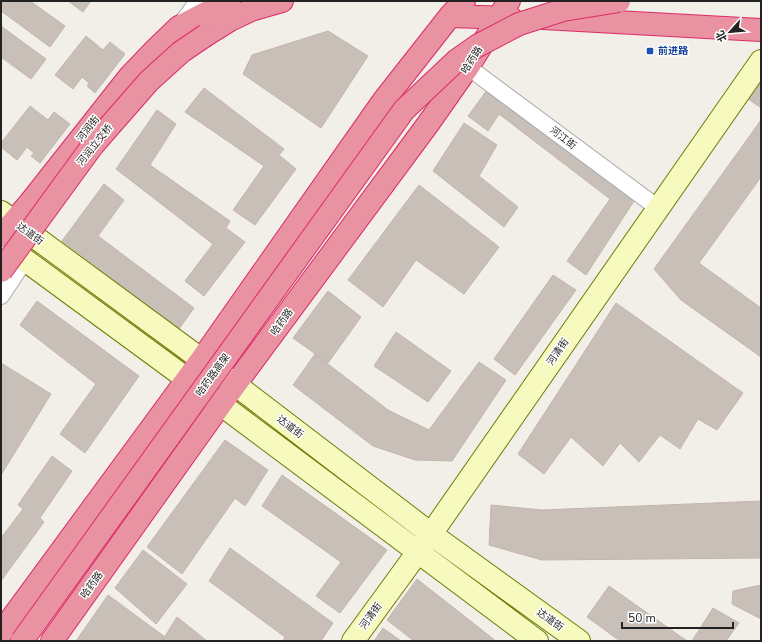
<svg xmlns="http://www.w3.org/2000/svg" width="762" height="642" font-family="'Nunito Sans','Noto Sans SC',sans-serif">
<rect width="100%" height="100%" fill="#f2efe9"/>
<path fill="#c7bfb8" stroke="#c4b6ab" d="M1 1H30L65 26 50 47 1 11Z
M68 1H91L83 12Z
M1 26 46 59 31 79 1 57Z
M328 31 368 56 321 128 243 74 252 55Z
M86 36 103 50 110 42 125 54 95 93 87 86 89 83 82 77 73 89 55 75Z
M761 74V108L747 98Z
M204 88 284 149 279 155 296 169 255 225 233 210 264 166 185 112Z
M487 90 636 198 586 275 567 261 610 199 499 114 488 131 468 116Z
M30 106 48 120 54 112 70 124 40 163 31 156 34 153 27 147 17 160 1 147V143Z
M157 110 176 124 150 165 230 221 226 228 245 242 204 296 185 281 213 244 116 169Z
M761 120V177L699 263 761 308V357L681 300 654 269Z
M464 123 497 145 479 176 518 207 504 227 433 171Z
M104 184 124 200 98 236 194 308 179 329 62 241Z
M419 185 499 247 464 294 416 260 383 307 348 280Z
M553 275 576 290 515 375 494 359Z
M328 291 361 317 328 363 293 338Z
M37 301 139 376 85 453 60 434 96 384 20 325Z
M616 303 743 393 717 430 698 419 680 449 660 435 639 462 620 443 603 466 571 437 544 474 518 454Z
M396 332 451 371 428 402 374 366Z
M315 354 388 410 429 430 479 362 506 380 452 461 415 460 373 446 293 385Z
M1 363 51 394 1 475Z
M225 440 268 470 245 506 235 498 182 574 147 547Z
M52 456 72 471 40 518 44 522 1 581V538L23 509 18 505Z
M282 475 387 550 340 613 316 596 341 562 262 506Z
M761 501V558L542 560 489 545 491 505 542 510Z
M230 548 333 623 321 641H283L285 637 209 581Z
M143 550 187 584 156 624 115 588Z
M417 579 496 641H414L387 620Z
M761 585V619L732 604 733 591Z
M609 586 687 641H620L587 617Z
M108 595 165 637 162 641H76Z
M713 608 739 623 726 641H692Z
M177 617 207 641H162Z
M383 628 401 641H374Z"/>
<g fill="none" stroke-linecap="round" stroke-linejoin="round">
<g stroke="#a9a9a9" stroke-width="18">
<path id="street" d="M181 24 198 1
M468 67 658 208
M1 296 25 260"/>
</g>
<g stroke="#707d05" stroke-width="24">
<path id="secondary" d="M1 212 236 385 431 534 579 641
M1 244 25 260 187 379 537 641
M353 641 431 534 761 61"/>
</g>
<g stroke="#dc2a67" stroke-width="24">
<path id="highway" d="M450 16 511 18
M543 18 761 30
M206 35 230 20 251 10 282 1
M1 236 29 204 130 76 153 52 179 27 229 1
M1 633 202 359 384 100 450 16 464 1
M52 641 220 405 428 124 468 67 509 1"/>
</g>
<use href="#street" stroke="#fff" stroke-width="16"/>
<use href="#secondary" stroke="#f7fabf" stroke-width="22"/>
<use href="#highway" stroke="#e892a2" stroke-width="22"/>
<g stroke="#dc2a67" stroke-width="24" stroke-linecap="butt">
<path id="highway-bridge" d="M1 271 93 145 149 81 181 52 206 35
M22 641 404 110 457 60 477 46 519 24 563 10 619 1"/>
</g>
<use href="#highway-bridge" stroke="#e892a2" stroke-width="22"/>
</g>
<rect fill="#1a4fb4" stroke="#fff" stroke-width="1.5" x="646" y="47" width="8" height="8" rx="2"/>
<g text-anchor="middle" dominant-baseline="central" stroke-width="3" stroke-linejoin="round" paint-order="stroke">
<g font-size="10" font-weight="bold" fill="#164399" stroke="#fff" text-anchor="start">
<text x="658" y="51">前进路</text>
</g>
<g font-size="10" fill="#222" stroke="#fff">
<text transform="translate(472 60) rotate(-58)">哈药路</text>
<text transform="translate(88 129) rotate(-52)">河润街</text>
<text transform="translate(563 138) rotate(37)">河江街</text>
<text transform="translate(95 145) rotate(-51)">河润立交桥</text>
<text transform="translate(30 234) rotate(36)">达道街</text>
<text transform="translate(282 322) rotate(-54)">哈药路</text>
<text transform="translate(558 352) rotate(-55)">河清街</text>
<text transform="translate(213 375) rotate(-54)">哈药路高架</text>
<text transform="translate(290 427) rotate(37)">达道街</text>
<text transform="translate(92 585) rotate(-54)">哈药路</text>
<text transform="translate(371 616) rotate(-54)">河清街</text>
<text transform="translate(550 620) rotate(36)">达道街</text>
</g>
</g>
<rect width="762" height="642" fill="none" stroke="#222222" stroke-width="4"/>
<g transform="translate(730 32) rotate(243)" stroke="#ffffff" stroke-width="3" paint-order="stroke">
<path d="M0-3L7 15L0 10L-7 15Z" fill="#222222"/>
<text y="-6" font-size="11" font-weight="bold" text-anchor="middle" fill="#222222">北</text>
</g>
<path d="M622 622v6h111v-6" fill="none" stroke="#222222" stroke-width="2"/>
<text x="628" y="622" font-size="12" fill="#222222" stroke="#ffffff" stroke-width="3" paint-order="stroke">50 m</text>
</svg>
